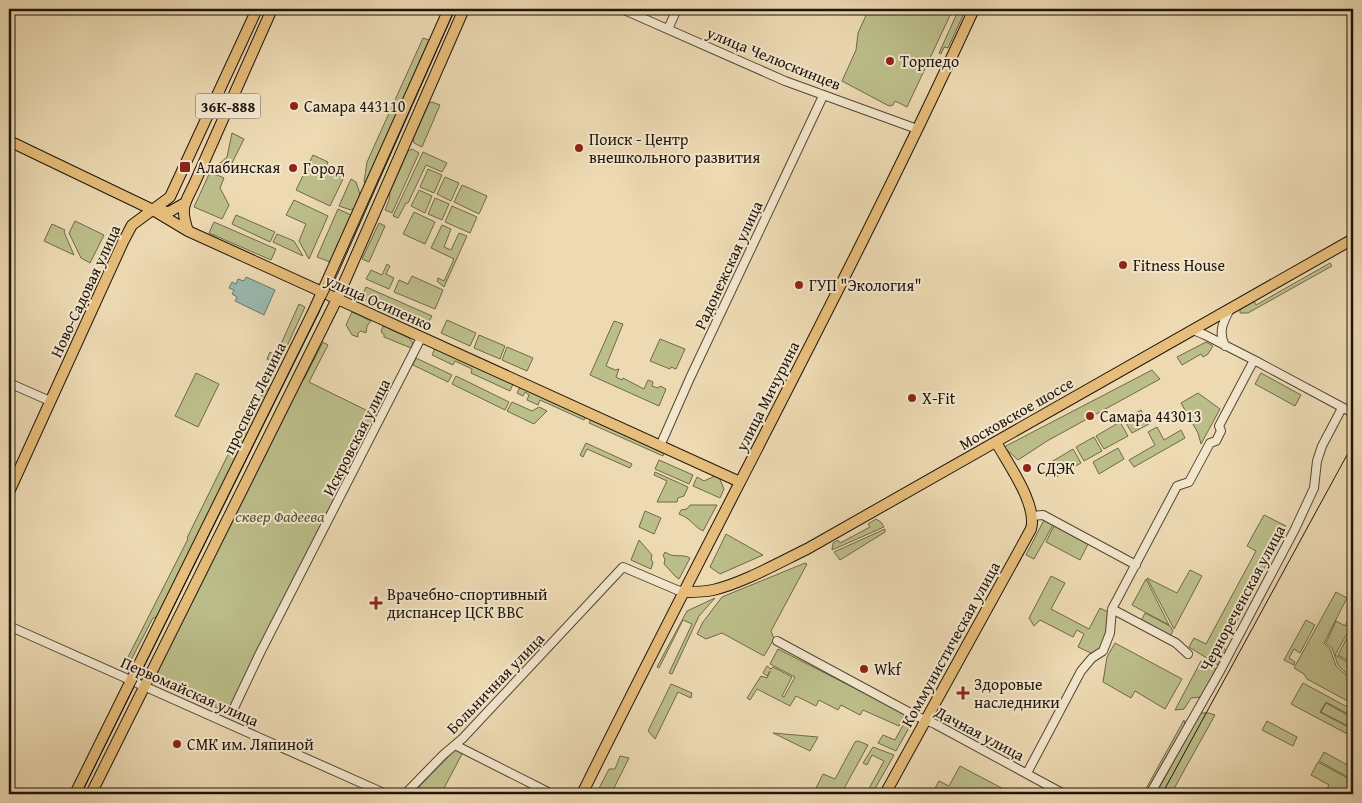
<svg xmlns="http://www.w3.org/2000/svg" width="1362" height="803" font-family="'Gentium Book Plus',serif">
<rect width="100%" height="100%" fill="#eddab3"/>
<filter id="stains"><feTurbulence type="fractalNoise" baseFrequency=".004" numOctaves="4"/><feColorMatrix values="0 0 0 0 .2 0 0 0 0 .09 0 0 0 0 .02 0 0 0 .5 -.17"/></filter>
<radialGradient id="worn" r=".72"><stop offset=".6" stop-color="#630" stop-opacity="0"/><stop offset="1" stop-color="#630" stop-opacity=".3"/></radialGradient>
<path fill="#bcbe8a" stroke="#6e694a" d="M869 9H953L907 107 895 101 893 105 889 106 842 81 856 50 858 33Z
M959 9H966L948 48 944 47 941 54 939 53Z
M423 38 429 40 375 164 366 182H364L367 162Z
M432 102 440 105 422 147 414 143 413 139 429 103Z
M232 133 244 139 229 169 219 164 227 157Z
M412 149 419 153 392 213 385 210 389 200 390 192 408 151Z
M423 152 447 163 442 172 426 165 408 203H406L398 218 393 216Z
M313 155 328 162 325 169 344 177 330 206 296 190Z
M428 169 442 175 434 193 420 187Z
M210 172 224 178 220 188 229 205 222 219 194 207Z
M445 177 459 183 451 201 437 194Z
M351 179 356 182 360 194 355 208 351 210 339 206Z
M462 185 487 196 479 214 454 202Z
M419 190 432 196 425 213 411 206Z
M435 198 449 204 442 220 428 214Z
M294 200 328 216 309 259 299 241 306 224 286 215Z
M452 206 477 217 470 233 445 222Z
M338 209 351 215 330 262 317 257Z
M414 212 435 222 425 244 403 234Z
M236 215 275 232 270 242 232 224Z
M75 221 104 235 90 263 81 258 69 233Z
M214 222 276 249 271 260 209 233Z
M379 223 385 226 369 262 362 259Z
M52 224 65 230 64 232 74 255 44 241Z
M442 225 451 229 444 247 451 250 459 233 467 236 444 287 437 281 438 278 444 281 454 259 431 248Z
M277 234 294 241 303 256 273 242Z
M1330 263 1332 266 1248 313H1240V309L1254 301 1256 305Z
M387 264 390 266 386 274 394 278 389 289 366 279 371 270 382 275Z
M412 276 443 290 435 309 394 292 399 280 408 284Z
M366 287 432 316 427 325H420L361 298Z
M299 304 305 307 281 359 279 358 276 364 267 359 270 352 276 355Z
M352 312 371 321 367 326 366 333 361 331 358 333V337L352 335 346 325Z
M447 320 476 333 470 346 441 333Z
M614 321 623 324 606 366 615 370 619 369 616 377 622 380 623 378 644 389 648 380 653 382 652 386 658 388 660 386 666 389 659 406 590 375Z
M383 326 409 338 413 343 411 348 384 337V334L381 332Z
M479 335 505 346 500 359 474 348Z
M660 339 685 349 676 369 671 367 670 369 650 361Z
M323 342 328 345 309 382 378 416 229 714 152 676 301 379H304Z
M1206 342 1213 346 1208 354 1203 357 1201 354 1182 365 1177 357Z
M436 346 514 382 510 391 471 373 472 369 455 361 453 365 432 355Z
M507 347 533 358 527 371 502 360Z
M416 358 452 375 448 382 413 365Z
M1152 370 1160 379 1047 441 1018 460 1004 447Z
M196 373 219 384 198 427 175 416Z
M1261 373 1301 395 1295 406 1255 384Z
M456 376 509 402 505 410 452 384Z
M521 385 587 415 584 420 540 400 538 405 527 400 529 395 525 392 523 396 517 393Z
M268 388 271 390 157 617 153 618 131 660 127 659 188 539 187 538 251 408Z
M1198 393 1220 409 1201 444 1198 433 1181 403Z
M512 402 532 411 539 407 547 411 534 424 507 411Z
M1141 410 1149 424 1132 433 1124 420Z
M592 417 665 451 663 456 589 423Z
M1120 422 1128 436 1104 449 1096 436Z
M1157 427 1164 440 1181 430 1185 438 1134 467 1129 460 1155 445 1148 432Z
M1094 437 1102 451 1084 461 1076 447Z
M586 443 632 464 630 468 587 449 583 457 580 455Z
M1118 448 1124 459 1099 474 1093 462Z
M1073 449 1081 463 1056 477 1048 464Z
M659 460 693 475 689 484 655 469Z
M655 472 688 487 684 496 678 498 677 502H657L667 481 654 475Z
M715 476 719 477 724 489 720 498 693 486 697 477 704 481Z
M690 505H717L703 531C694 527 692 519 679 514L681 510 687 509Z
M645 511 661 518 654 534 639 527Z
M1264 515 1286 526 1231 633 1221 644 1226 651 1218 665 1189 647 1194 638 1206 644 1256 551 1247 546Z
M876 519 881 522 884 527 832 550 833 543 838 540 840 543 870 527 868 524Z
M1044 520 1053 525 1034 559 1026 555Z
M1054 526 1088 544 1080 560 1046 542Z
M885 529V532L840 560 834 552Z
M726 534 763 555 720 574 710 567Z
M639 540 652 555 651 559 653 563 651 569 631 560Z
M665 552C675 559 681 553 690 558L679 579 676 577 664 564 665 559 663 556Z
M805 563 807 564 771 631 774 639 764 656 722 633 706 639 697 634 703 622 722 597Z
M1190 570 1202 576 1174 629 1147 578 1177 593Z
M1051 576 1065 583 1051 609 1089 629 1100 608 1108 612C1107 628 1108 644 1093 654L1078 647 1084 634 1077 630 1073 637 1040 620 1034 626 1029 618Z
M1146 579 1169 625 1132 605Z
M1336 592 1347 598 1324 643 1330 649 1336 666 1348 677 1353 668V704L1307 679 1304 674 1294 668Z
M715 598 699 616 672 674 669 673 692 624 683 620 659 668 657 667 687 611Z
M1145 613 1170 626 1173 631 1170 636 1141 621Z
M1349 618 1353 620V634L1348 632 1335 655 1353 665 1348 675 1338 665 1332 648 1326 643 1336 621 1345 626Z
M1306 620 1315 625 1300 653 1294 649 1289 658 1295 662 1294 665 1284 660Z
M1349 634 1353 636V663L1338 655Z
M1115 643 1182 679 1165 709 1135 691 1131 698 1103 682 1107 657Z
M778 649 905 714 899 726 863 710 860 715 841 705 838 710 819 700 816 706 796 696 790 706 757 689 750 700 747 698 761 676 767 678 770 671 767 676 763 673 767 666 771 669 773 667 792 677 782 696 784 697 795 677 770 664Z
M1201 661 1216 669 1201 697 1191 698 1184 709 1175 710Z
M1303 683 1353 710V717L1326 702 1320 712 1350 728 1353 722V737L1291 704Z
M671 684 692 693 691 698 678 692 655 739 648 731Z
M1326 703 1353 718 1350 727 1321 712Z
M1201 713H1209L1215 715 1171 794H1156L1199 715Z
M908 716 914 719 896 751 878 743 883 735 895 740Z
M1184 720 1185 725 1147 794H1143Z
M1267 721 1297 737 1293 746 1262 730Z
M773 733 818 737 810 751Z
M858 741 868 745 841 794H813L823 774 835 779 855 742Z
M873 747 894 755 872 794H866L884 761 872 755 867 765 863 763Z
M458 749 463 752 441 794H412L455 750Z
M1324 752 1353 768V780L1319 761Z
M620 756 629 758 611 794H596L609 769H615Z
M1318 762 1353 781 1346 794H1337L1327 789 1329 785 1311 775Z
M960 766 1013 794H932L939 781 949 786Z"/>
<path fill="#9abab2" stroke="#69786f" d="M246 277 275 290 264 315 235 301 237 297 232 294 234 290 229 288 232 282 236 284 238 279 244 281Z"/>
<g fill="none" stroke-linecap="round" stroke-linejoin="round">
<g stroke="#524634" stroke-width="10">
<path id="minor" d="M622 9 785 81 917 129
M668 29 677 9
M1193 330 1205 335 1254 360 1353 413
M1225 346C1218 332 1223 322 1230 309
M9 383 50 401
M660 446 690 378 823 96
M1032 516 1043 515 1136 565
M1112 609 1176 643 1188 654
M9 626 386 794
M777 641 916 716 935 724 1064 794
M233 710 260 653 421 338
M455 745 552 794
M1027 773 1081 671 1092 658 1103 651 1110 633 1112 609 1177 486 1189 482 1210 443 1216 441 1221 431 1219 426 1254 360
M405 794 443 755 463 738 623 567 677 590 685 592
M1150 794 1220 671 1295 529 1314 488 1317 461 1322 446 1342 408"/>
</g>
<g stroke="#1f140a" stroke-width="12">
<path id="major" d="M9 141 153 210 188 231 740 482
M156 211 169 212 185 203
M188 231C179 205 186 203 196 180L272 9
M9 492 123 242 132 225 170 197 257 9
M685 592C694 592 704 592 713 590 743 583 778 563 807 549L1353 239
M75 794 314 310 449 9
M91 794 337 299 464 9
M582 794C711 532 852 275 974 9
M885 794 1031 529C1038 505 1008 464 996 442"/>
</g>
<use href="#minor" stroke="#f3e7ce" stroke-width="8"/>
<use href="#major" stroke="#e6bd7a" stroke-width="10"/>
<path stroke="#1f140a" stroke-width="1" d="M81 794 338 273 455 9
M1162 794 1347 455 1353 450"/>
</g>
<g fill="#8f2418" stroke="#f3e7ce" stroke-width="2">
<circle cx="890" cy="61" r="5"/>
<circle cx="294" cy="106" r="5"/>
<circle cx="579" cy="148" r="5"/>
<rect x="179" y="161" width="12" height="12" rx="2.5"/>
<circle cx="293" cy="168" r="5"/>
<circle cx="1123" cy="265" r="5"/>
<circle cx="799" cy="285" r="5"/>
<circle cx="912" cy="398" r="5"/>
<circle cx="1090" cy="416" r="5"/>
<circle cx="1027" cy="468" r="5"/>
<path d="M373.5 595.5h5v5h5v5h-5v5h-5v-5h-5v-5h5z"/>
<circle cx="864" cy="669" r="5"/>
<path d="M960.5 685.5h5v5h5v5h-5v5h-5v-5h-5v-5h5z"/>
<circle cx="177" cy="744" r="5"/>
</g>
<g text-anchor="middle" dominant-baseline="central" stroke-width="4" stroke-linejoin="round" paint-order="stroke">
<rect fill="#f3e7ce" stroke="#5f5345" stroke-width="1" x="195.5" y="93.5" width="65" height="25" rx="4"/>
<g font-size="15" font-weight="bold" fill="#1f140a">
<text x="228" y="106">36К-888</text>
</g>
<g font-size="16" fill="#1f140a" stroke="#f3e7ce">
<text transform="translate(774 58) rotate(22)">улица Челюскинцев</text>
<text transform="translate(728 265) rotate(-65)">Радонежская улица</text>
<text transform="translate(85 291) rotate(-65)">Ново-Садовая улица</text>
<text transform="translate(379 302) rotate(24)">улица Осипенко</text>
<text transform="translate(767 396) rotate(-63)">улица Мичурина</text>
<text transform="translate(254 398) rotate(-64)">проспект Ленина</text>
<text transform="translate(1016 413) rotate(-30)">Московское шоссе</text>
<text transform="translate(356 437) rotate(-63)">Искровская улица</text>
<text transform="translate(1242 598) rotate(-62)">Чернореченская улица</text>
<text transform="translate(950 644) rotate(-61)">Коммунистическая улица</text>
<text transform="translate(495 683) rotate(-46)">Больничная улица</text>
<text transform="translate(190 691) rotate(24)">Первомайская улица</text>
<text transform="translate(980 733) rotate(28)">Дачная улица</text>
</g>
<g font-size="16" fill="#1f140a" stroke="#f3e7ce" text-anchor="start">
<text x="900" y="61">Торпедо</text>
<text x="304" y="106">Самара 443110</text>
<text x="589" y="139">Поиск - Центр<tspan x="589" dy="18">внешкольного развития</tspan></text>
<text x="196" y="167">Алабинская</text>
<text x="303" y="168">Город</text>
<text x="1133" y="265">Fitness House</text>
<text x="809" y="285">ГУП "Экология"</text>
<text x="922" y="398">X-Fit</text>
<text x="1100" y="416">Самара 443013</text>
<text x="1037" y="468">СДЭК</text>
<text x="387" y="594">Врачебно-спортивный<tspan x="387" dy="18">диспансер ЦСК ВВС</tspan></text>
<text x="874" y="669">Wkf</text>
<text x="974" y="684">Здоровые<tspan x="974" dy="18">наследники</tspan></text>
<text x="187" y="744">СМК им. Ляпиной</text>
</g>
<g font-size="16" font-style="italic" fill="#565037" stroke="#f3e7ce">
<text x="280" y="516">сквер Фадеева</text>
</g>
</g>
<rect width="1362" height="803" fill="none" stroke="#eddab3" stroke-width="30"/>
<rect x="10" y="10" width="1342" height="783" fill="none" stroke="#1f140a" stroke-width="2.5"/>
<rect x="15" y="15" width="1332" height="773" fill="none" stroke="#1f140a"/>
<rect width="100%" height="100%" filter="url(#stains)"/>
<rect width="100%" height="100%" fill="url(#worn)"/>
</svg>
